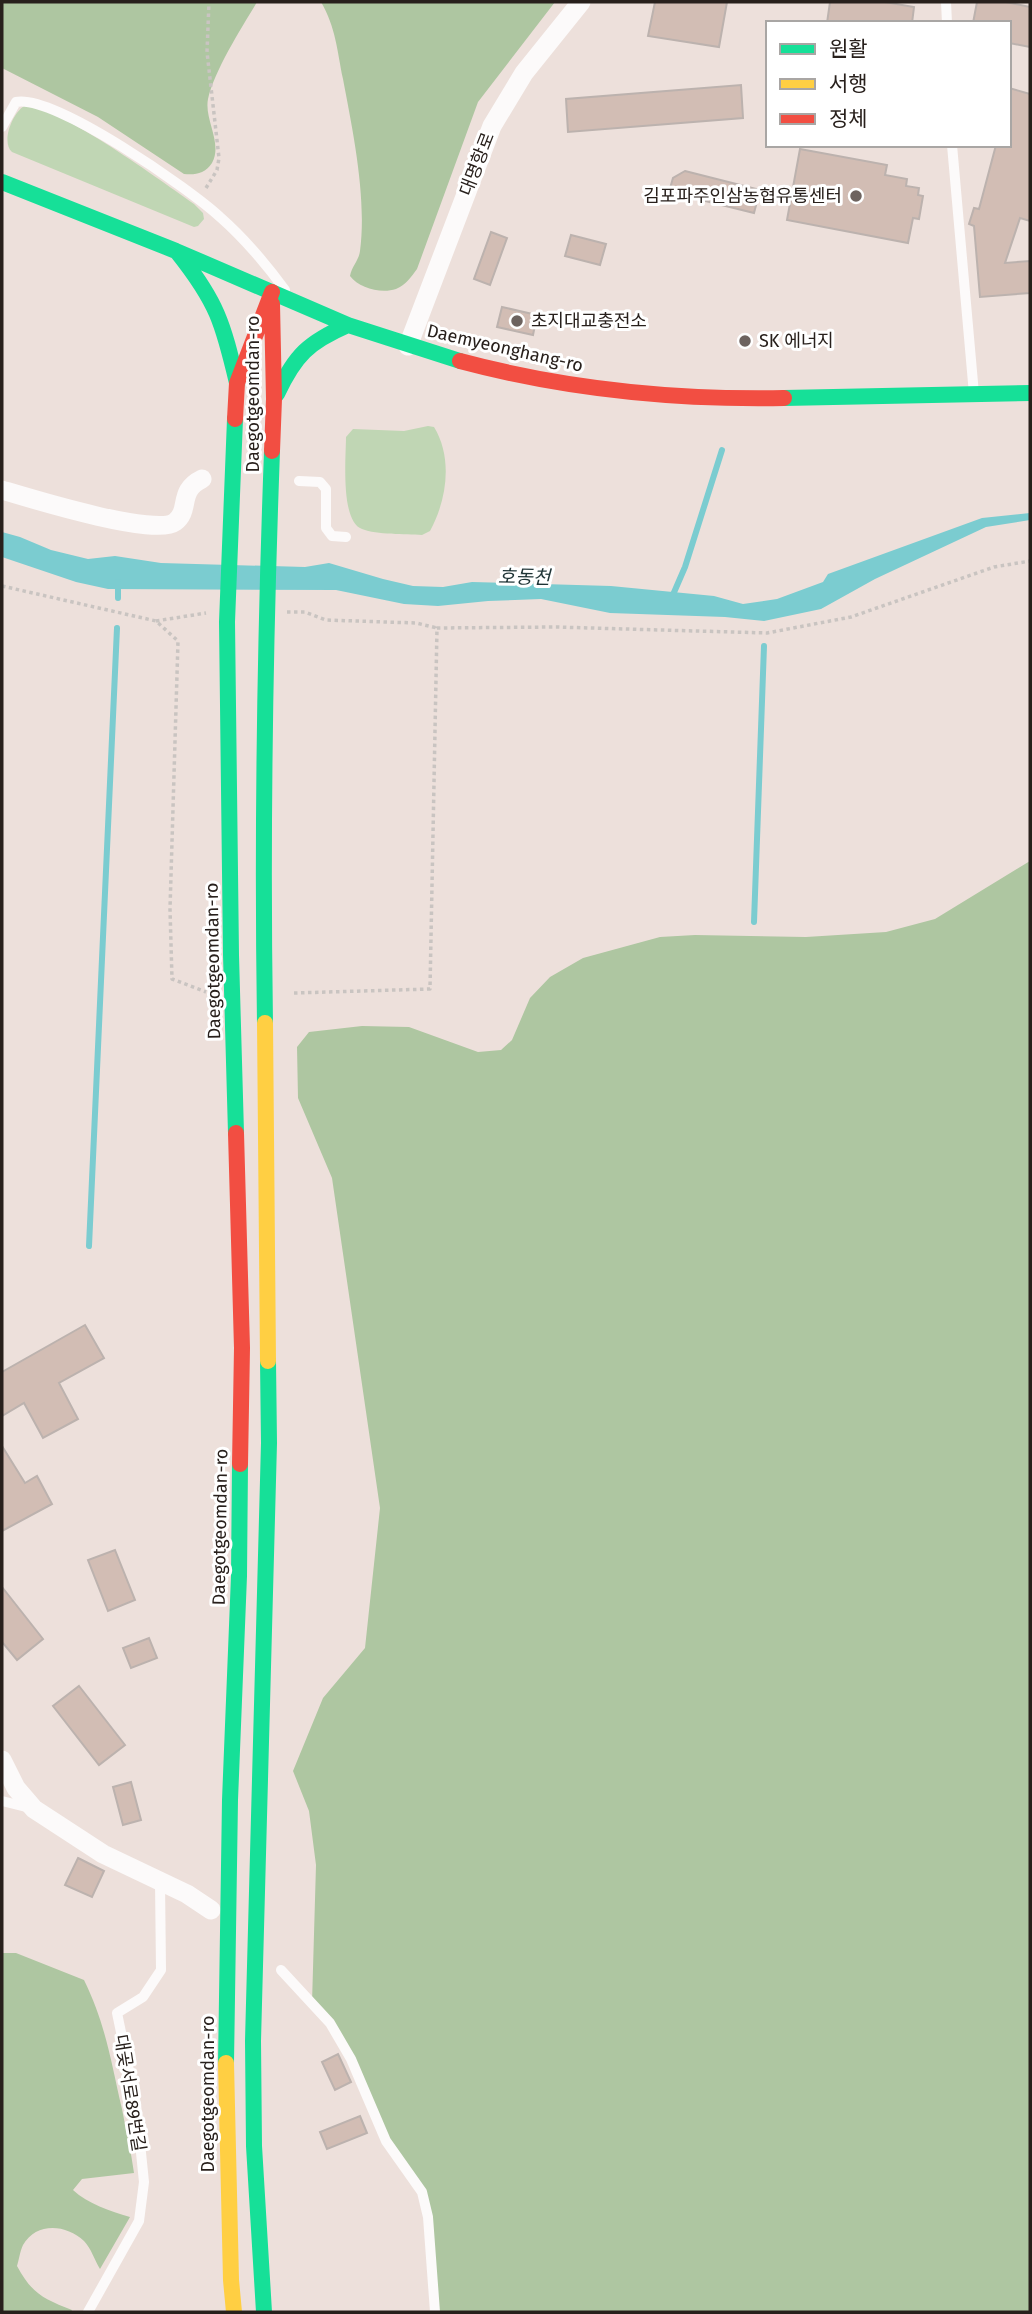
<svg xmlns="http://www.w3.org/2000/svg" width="1032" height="2314" font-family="'Fira Sans','Noto Sans KR',sans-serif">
<rect width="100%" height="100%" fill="#ede0db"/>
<path fill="#c0d6b4" d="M24 106C57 104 163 182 194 204L203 213 204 219 198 226 194 227 12 152C1 142 12 114 24 106Z
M428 426 434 427C453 458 447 500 430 531L422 535C405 534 377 535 362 529 340 521 346 457 346 437L353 429 404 431Z"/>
<path fill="#aec6a1" d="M2 2H257C242 27 214 71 208 99 204 120 223 143 212 163 205 174 195 175 184 174L98 117 2 68Z
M321 2H555L478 102 417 269C411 277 406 285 396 289 381 294 359 288 350 276 352 266 359 260 360 251 367 198 353 132 343 79 337 50 336 28 321 2Z
M1030 861V2312H435L422 2192 386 2141 351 2059 312 2003 316 1865 309 1811 293 1771 323 1698 365 1648 380 1508 332 1178 298 1098 297 1047 309 1032 362 1026 409 1027 478 1052 501 1050 512 1040 530 998 550 977 583 958 660 937 695 935 806 937 886 932 935 919Z
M2 1953H16L84 1980C106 2025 111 2062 122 2109 126 2131 131 2151 134 2173L82 2179 73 2190C88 2204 110 2211 130 2217L100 2269C95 2261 91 2248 84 2241 66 2224 36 2222 23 2245 20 2251 19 2260 17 2266 32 2294 44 2299 72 2310L71 2312H2Z"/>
<path fill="#7bccd0" d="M1030 513V520L986 527 875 579 821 609 764 621 725 617 610 613 541 599 488 601 438 606 404 604 336 590 108 589 76 582 2 557V532L20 537 51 550 88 559 115 556 161 563 305 567 329 563 383 579 413 586 443 587 472 582 611 586 714 596 743 604 777 599 823 582 828 574 982 518Z"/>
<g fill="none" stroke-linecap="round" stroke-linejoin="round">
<path stroke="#7bccd0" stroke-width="6" d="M672 597 685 567 722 450
M118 598V582
M754 922 764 646
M89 1246 117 628"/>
</g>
<path fill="#d2bdb4" stroke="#bcb2ae" stroke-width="2" d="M655 2H727L719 47 648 36Z
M830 2H885L914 7 912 23H827Z
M977 2H1006L1030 7V47L1009 43V23H973Z
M741 85 743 118 568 132 566 99Z
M1009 88 1030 94V221L1020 218 1005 263 1030 261V293L980 297 974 226 969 224 974 208 979 209 996 145H1009Z
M800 149 887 165 885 175 907 179 906 186 919 188 918 195 923 196 919 219 913 218 908 243 787 220Z
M685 171 760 190 754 213 669 192 673 178Z
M491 232 507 238 490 285 474 279Z
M571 235 606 244 600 265 565 256Z
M502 307 537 315 533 335 497 327Z
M85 1325 104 1358 59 1383 78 1419 43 1438 24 1403 2 1416V1372Z
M2 1446 25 1483 37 1476 52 1504 2 1531Z
M115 1550 135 1600 108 1611 88 1560Z
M2 1587 43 1639 17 1660 2 1642Z
M149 1638 157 1658 131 1668 123 1648Z
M79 1686 125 1745 99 1765 53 1706Z
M131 1782 141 1820 123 1825 113 1787Z
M78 1858 104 1871 92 1897 65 1885Z
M338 2054 351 2082 335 2090 322 2062Z
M360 2116 367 2133 327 2149 320 2132Z"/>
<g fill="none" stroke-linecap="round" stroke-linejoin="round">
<path stroke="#c9c4c1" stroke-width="3.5" stroke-dasharray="3.5 3.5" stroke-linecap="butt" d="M206 188 217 170 219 158 207 52 209 2
M2 586 156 621 178 641 170 909 172 979 206 992
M287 612H305L326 620 416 623 437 628
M156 621 206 613
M294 993 430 989 437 628 556 627 767 633 851 617 994 567 1030 561"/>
<path stroke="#fcfafa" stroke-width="10" d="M946 2 947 23
M2 127 16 102C54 94 190 189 220 217 245 239 266 264 285 290
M952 145 974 394
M299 481 320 482 326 489V528L332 536 346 537
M2 1801 30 1808
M281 1970 330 2023 351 2059 386 2141 422 2192 428 2217 435 2312
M88 2312 139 2221 144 2182 136 2104 117 2013 143 1997 161 1970 160 1882"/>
<path stroke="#fcfafa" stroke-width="19" d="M408 346 492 126 524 73 581 2
M2 490C29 498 155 537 175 522 191 510 177 491 202 479
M2 1760 16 1788 34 1809 103 1854 187 1894 211 1910"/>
<path stroke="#16e098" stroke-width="16" d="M2 182 176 251 348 325 460 361
M178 253C217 302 223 323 237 383
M277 394C295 355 309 342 348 325
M784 398 1030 393
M235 419 227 622 231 955 236 1133
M265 1023C262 832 265 642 272 451
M226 2063 230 1800 239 1576 240 1464
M264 2312 254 2146 253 2041 269 1443 268 1361"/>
<path stroke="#ffcf43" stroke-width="16" d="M265 1023 268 1361
M226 2063 231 2280 234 2312"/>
<path stroke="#f24e42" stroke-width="16" d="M272 304 274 399 272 451
M460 361C565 389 676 400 784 398
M235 419 237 383 272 292
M236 1133 242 1348 240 1464"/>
</g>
<g fill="#6d635f" stroke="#fff" stroke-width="2.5">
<circle cx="856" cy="196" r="7"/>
<circle cx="517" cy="321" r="7"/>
<circle cx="745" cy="341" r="7"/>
</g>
<g text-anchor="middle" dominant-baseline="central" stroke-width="6" stroke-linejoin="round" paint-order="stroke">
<g font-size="18" fill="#28201c" stroke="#fff">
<text transform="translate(477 164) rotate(-69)">대명항로</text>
<text transform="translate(505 348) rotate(13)">Daemyeonghang-ro</text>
<text transform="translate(253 394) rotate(-90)">Daegotgeomdan-ro</text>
<text transform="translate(213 961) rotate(-91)">Daegotgeomdan-ro</text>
<text transform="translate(220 1527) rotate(-89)">Daegotgeomdan-ro</text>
<text transform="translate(130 2093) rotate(81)">대곶서로89번길</text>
<text transform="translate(208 2094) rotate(-90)">Daegotgeomdan-ro</text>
</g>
<g font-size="18" fill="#28201c" stroke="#fff" text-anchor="start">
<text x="842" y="196" text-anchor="end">김포파주인삼농협유통센터</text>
<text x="531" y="321">초지대교충전소</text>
<text x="759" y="341">SK 에너지</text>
</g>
<g font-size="19" font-style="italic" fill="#1e3335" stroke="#fff">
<text transform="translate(524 577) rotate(1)">호동천</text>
</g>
</g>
<rect width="1032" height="2314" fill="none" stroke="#28201c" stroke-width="7"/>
<rect x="766" y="21" width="245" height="126" fill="#ffffff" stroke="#a9a6a4" stroke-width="2"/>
<rect x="780" y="44" width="35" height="10" fill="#16e098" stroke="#a9a6a4" stroke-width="2"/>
<text x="829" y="56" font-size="21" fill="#28201c">원활</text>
<rect x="780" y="79" width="35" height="10" fill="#ffcf43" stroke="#a9a6a4" stroke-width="2"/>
<text x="829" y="91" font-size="21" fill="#28201c">서행</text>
<rect x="780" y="114" width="35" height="10" fill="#f24e42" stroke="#a9a6a4" stroke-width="2"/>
<text x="829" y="126" font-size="21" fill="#28201c">정체</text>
</svg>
